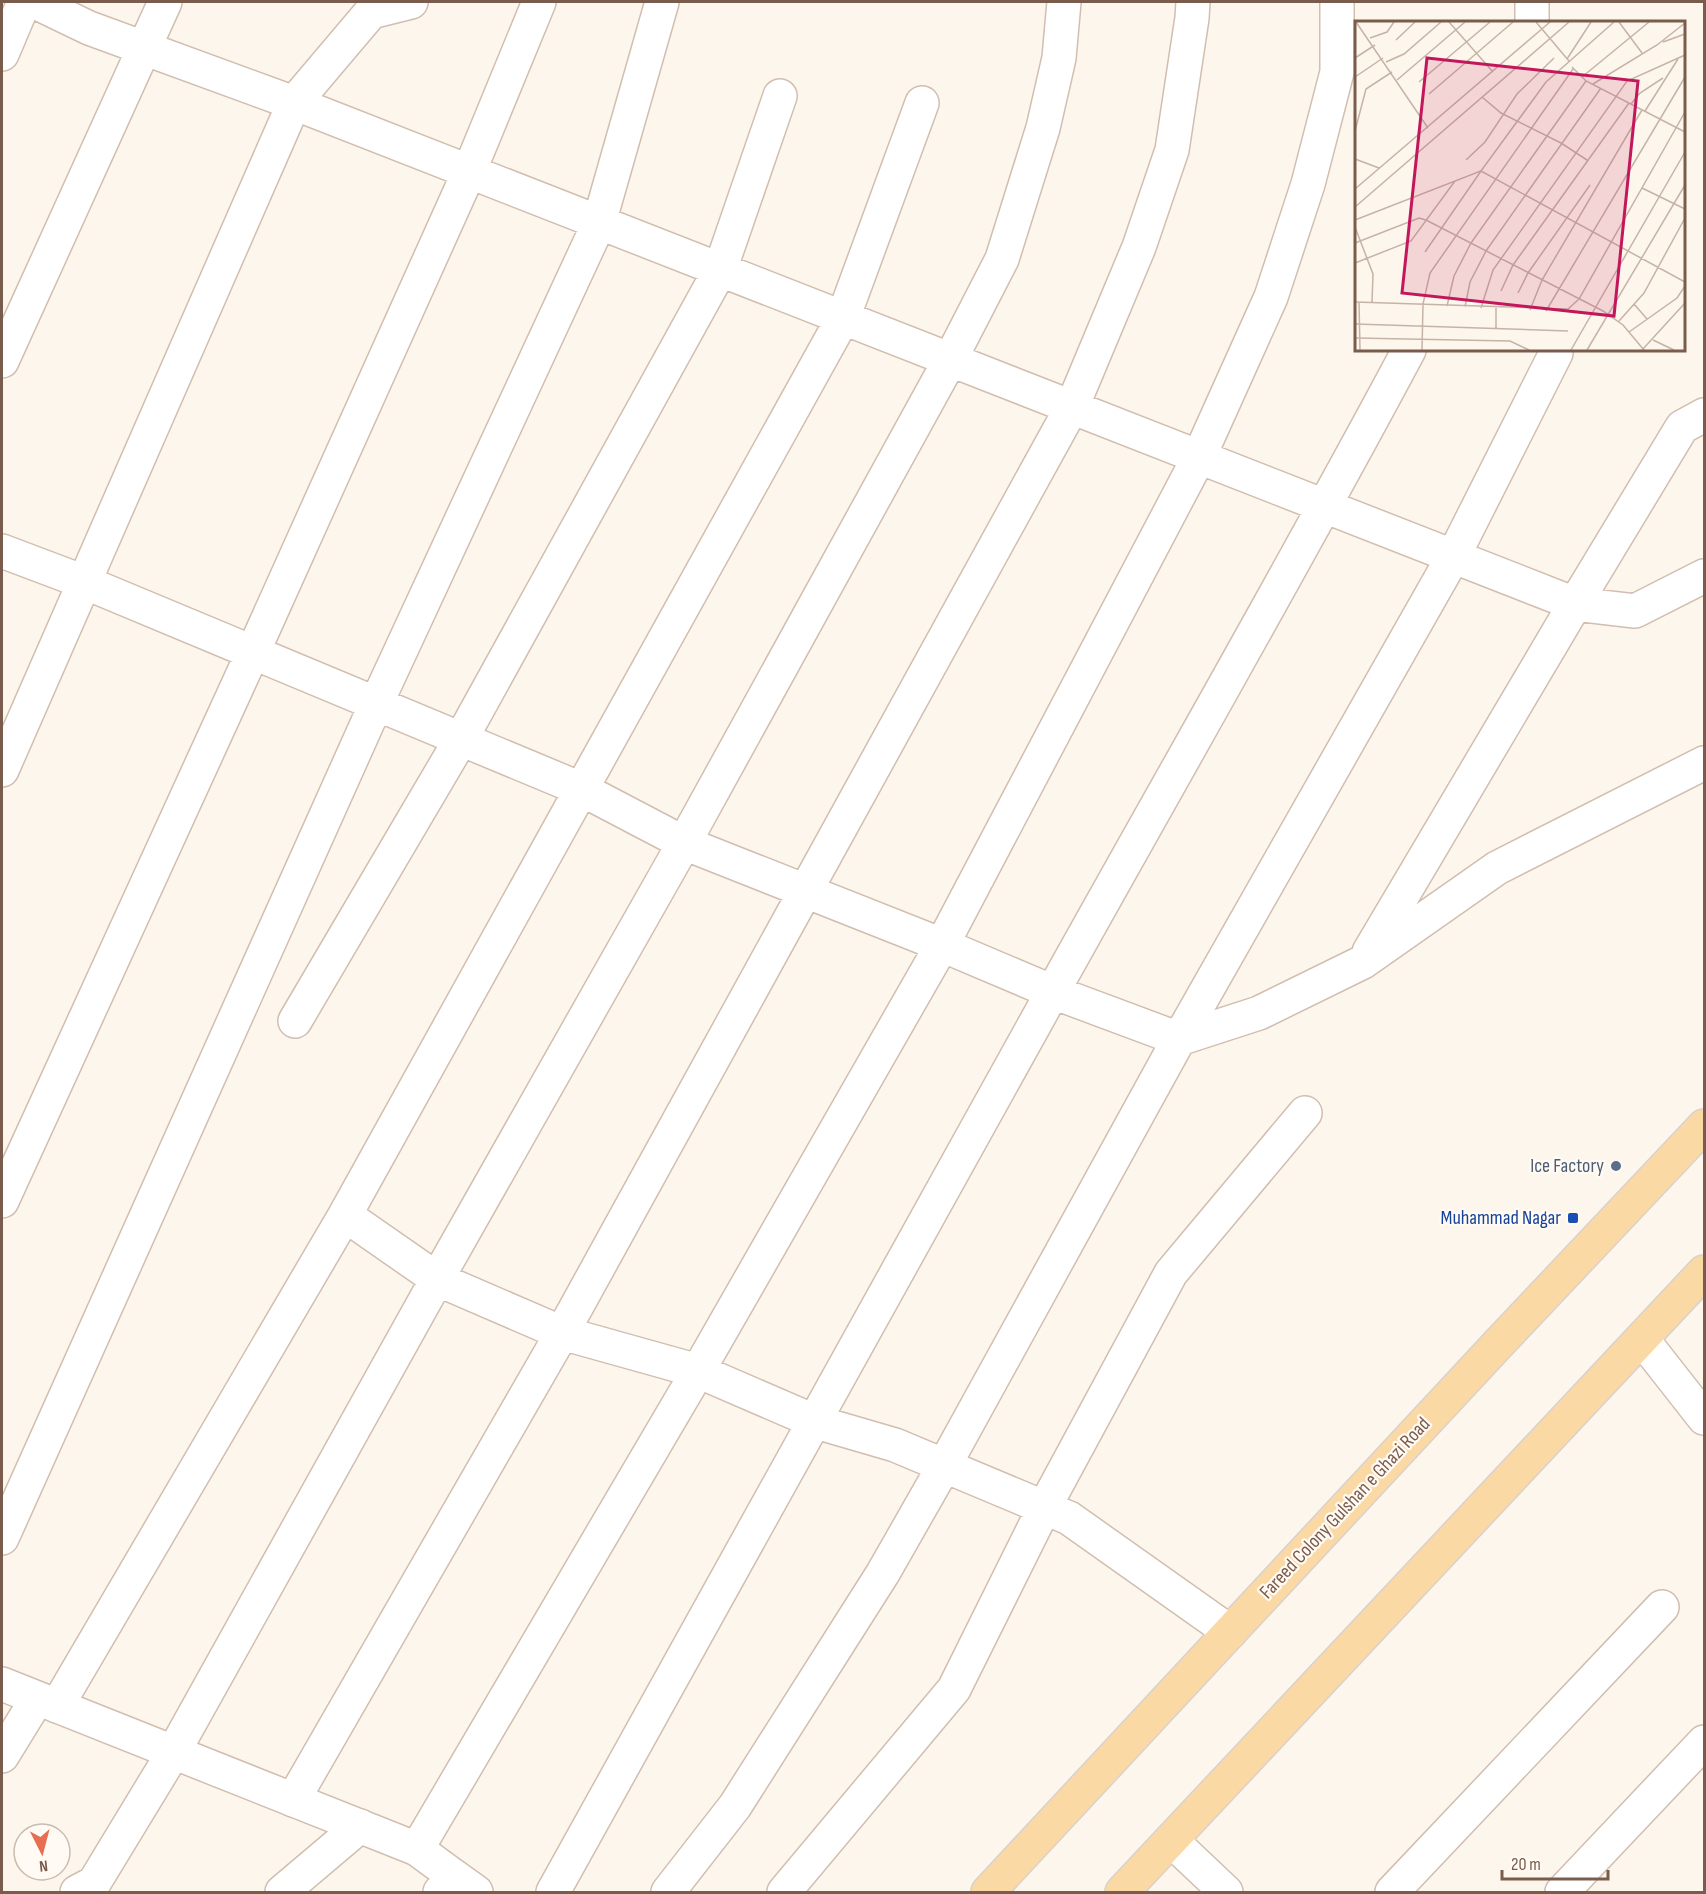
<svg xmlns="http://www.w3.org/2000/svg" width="1706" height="1894" font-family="'Sofia Sans Condensed',sans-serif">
<rect width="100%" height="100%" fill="#fdf6ec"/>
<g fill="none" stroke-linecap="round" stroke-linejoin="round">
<g stroke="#d1beb0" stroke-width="36">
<path id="minor" d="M35 2 89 28 294 103 1575 604 1635 611 1704 576
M1532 22V2
M2 54 24 2
M2 361 165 2
M84 582 581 789 684 843 942 945 1053 992 1179 1039 1453 557 1556 353
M1369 952 1575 604 1682 427 1704 415
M295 1021 461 739 720 270 780 96
M2 1201 253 652 469 172 539 2
M345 1215 437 1279 562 1333 698 1371 816 1422 895 1445 1069 1518 1230 1632
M2 1538 376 704 599 223 662 2
M57 1706 345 1215 843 318 922 103
M2 1756 37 1699
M293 1800 562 1333 1072 407 1139 247 1172 150 1192 18 1193 2
M1171 1840 1226 1892
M417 1849 698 1371 942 945 1199 457 1271 297 1308 184 1337 72V2
M455 1877 476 1892
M77 1892 94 1883 173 1753 437 1279 684 843 950 360 1002 259 1043 128 1059 58 1064 2
M282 1892 360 1826
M553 1892C720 1593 886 1293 1052 993 1171 779 1294 566 1409 350
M668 1892 735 1806 883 1573 944 1466 1179 1039 1259 1013 1363 962 1497 868 1704 763
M784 1892 954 1689 1044 1508 1171 1273 1305 1113
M1392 1892 1662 1607
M1562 1892 1704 1742"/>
</g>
<g stroke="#d1beb0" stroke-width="36">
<path id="tertiary" d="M2 551 84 582
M2 770 294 103 371 12 411 2
M1642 1339 1704 1418
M2 1684 417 1849 455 1877 440 1892"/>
</g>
<g stroke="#dad1cd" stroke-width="36">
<path id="primary" d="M988 1892 1499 1343 1704 1126
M1122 1892 1704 1272"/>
</g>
<use href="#minor" stroke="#fff" stroke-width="33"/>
<use href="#tertiary" stroke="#fff" stroke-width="33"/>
<use href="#primary" stroke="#fbd9a5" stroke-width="33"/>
</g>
<circle fill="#5c6f8a" stroke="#fffaf3" stroke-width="2" cx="1616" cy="1166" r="6"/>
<rect fill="#1a4fb4" stroke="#fffaf3" stroke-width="2" x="1567" y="1212" width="12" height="12" rx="3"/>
<g text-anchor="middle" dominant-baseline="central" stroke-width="4.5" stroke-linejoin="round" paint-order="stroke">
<g font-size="20" fill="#4e5e75" stroke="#fffaf3" text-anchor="end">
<text x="1604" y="1166">Ice Factory</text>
</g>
<g font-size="20" fill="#164399" stroke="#fffaf3" text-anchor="end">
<text x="1561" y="1218">Muhammad Nagar</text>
</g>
<g font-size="20" fill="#7a5c4d" stroke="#fffaf3">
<text transform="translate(1345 1508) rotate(-47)">Fareed Colony Gulshan e Ghazi Road</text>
</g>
</g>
<g transform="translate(1355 21)">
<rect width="330" height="330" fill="#fdf6ec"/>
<path fill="none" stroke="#c5b3a7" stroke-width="1.5" d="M1 1 73 107M94 1 138 51M181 1 214 40M264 1 287 32M15 17 32 11 39 1M41 19 60 1M308 21 330 13M0 37 20 24M212 38 236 1M31 41 49 33 86 1M217 46 231 60 330 111M0 56 28 37M227 56 294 1M42 59 110 1M64 61 135 1M238 63 302 24 330 2M74 73 158 1M127 76 146 92 206 122 232 139M276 83 285 72 308 57M290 90 323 38M0 110 11 68 37 51M0 138 24 147M111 139 130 121 162 73 199 37M287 167 330 188M0 168 195 1M0 186 214 1M0 199 126 150 191 61 259 1M0 206 18 253 17 281M0 222 64 197 71 199 248 290 268 304 289 329M70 231 126 150 330 261M0 242 56 220 100 160M146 270 158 244 274 82M163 272 173 252 235 164M0 281 213 288 224 278 330 91M4 281 5 329M279 283 292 298M92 285 99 255 116 222 231 60M110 286 115 261 131 230 246 67M126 287 138 249 272 60 330 34M175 289 187 259 287 89M191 290 330 56M264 300 289 272 330 197M0 303 213 310M141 307V287M274 311 322 277 330 265M0 317 155 320 174 329M298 319 319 329M67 329 68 283 75 252 218 48M216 329 330 131M232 329 330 164M287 329 330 282"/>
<path fill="#c2185b" fill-opacity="0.15" stroke="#c2185b" stroke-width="3" d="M72 37 283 60 259 295 47 272Z"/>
<rect width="330" height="330" fill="none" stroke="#7a5c4d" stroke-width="3"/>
</g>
<rect width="1706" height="1894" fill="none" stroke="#7a5c4d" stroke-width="6"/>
<g transform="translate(42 1852) rotate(174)"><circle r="28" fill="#fffaf3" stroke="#cabbb1" stroke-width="1.5"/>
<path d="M0-4.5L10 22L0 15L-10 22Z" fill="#e76f51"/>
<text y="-9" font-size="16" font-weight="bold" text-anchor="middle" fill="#7a5c4d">N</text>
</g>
<path d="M1502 1870v9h106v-9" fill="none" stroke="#7a5c4d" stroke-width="3"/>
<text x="1511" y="1870" font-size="18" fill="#7a5c4d" stroke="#fffaf3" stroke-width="4.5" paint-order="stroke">20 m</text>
</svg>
